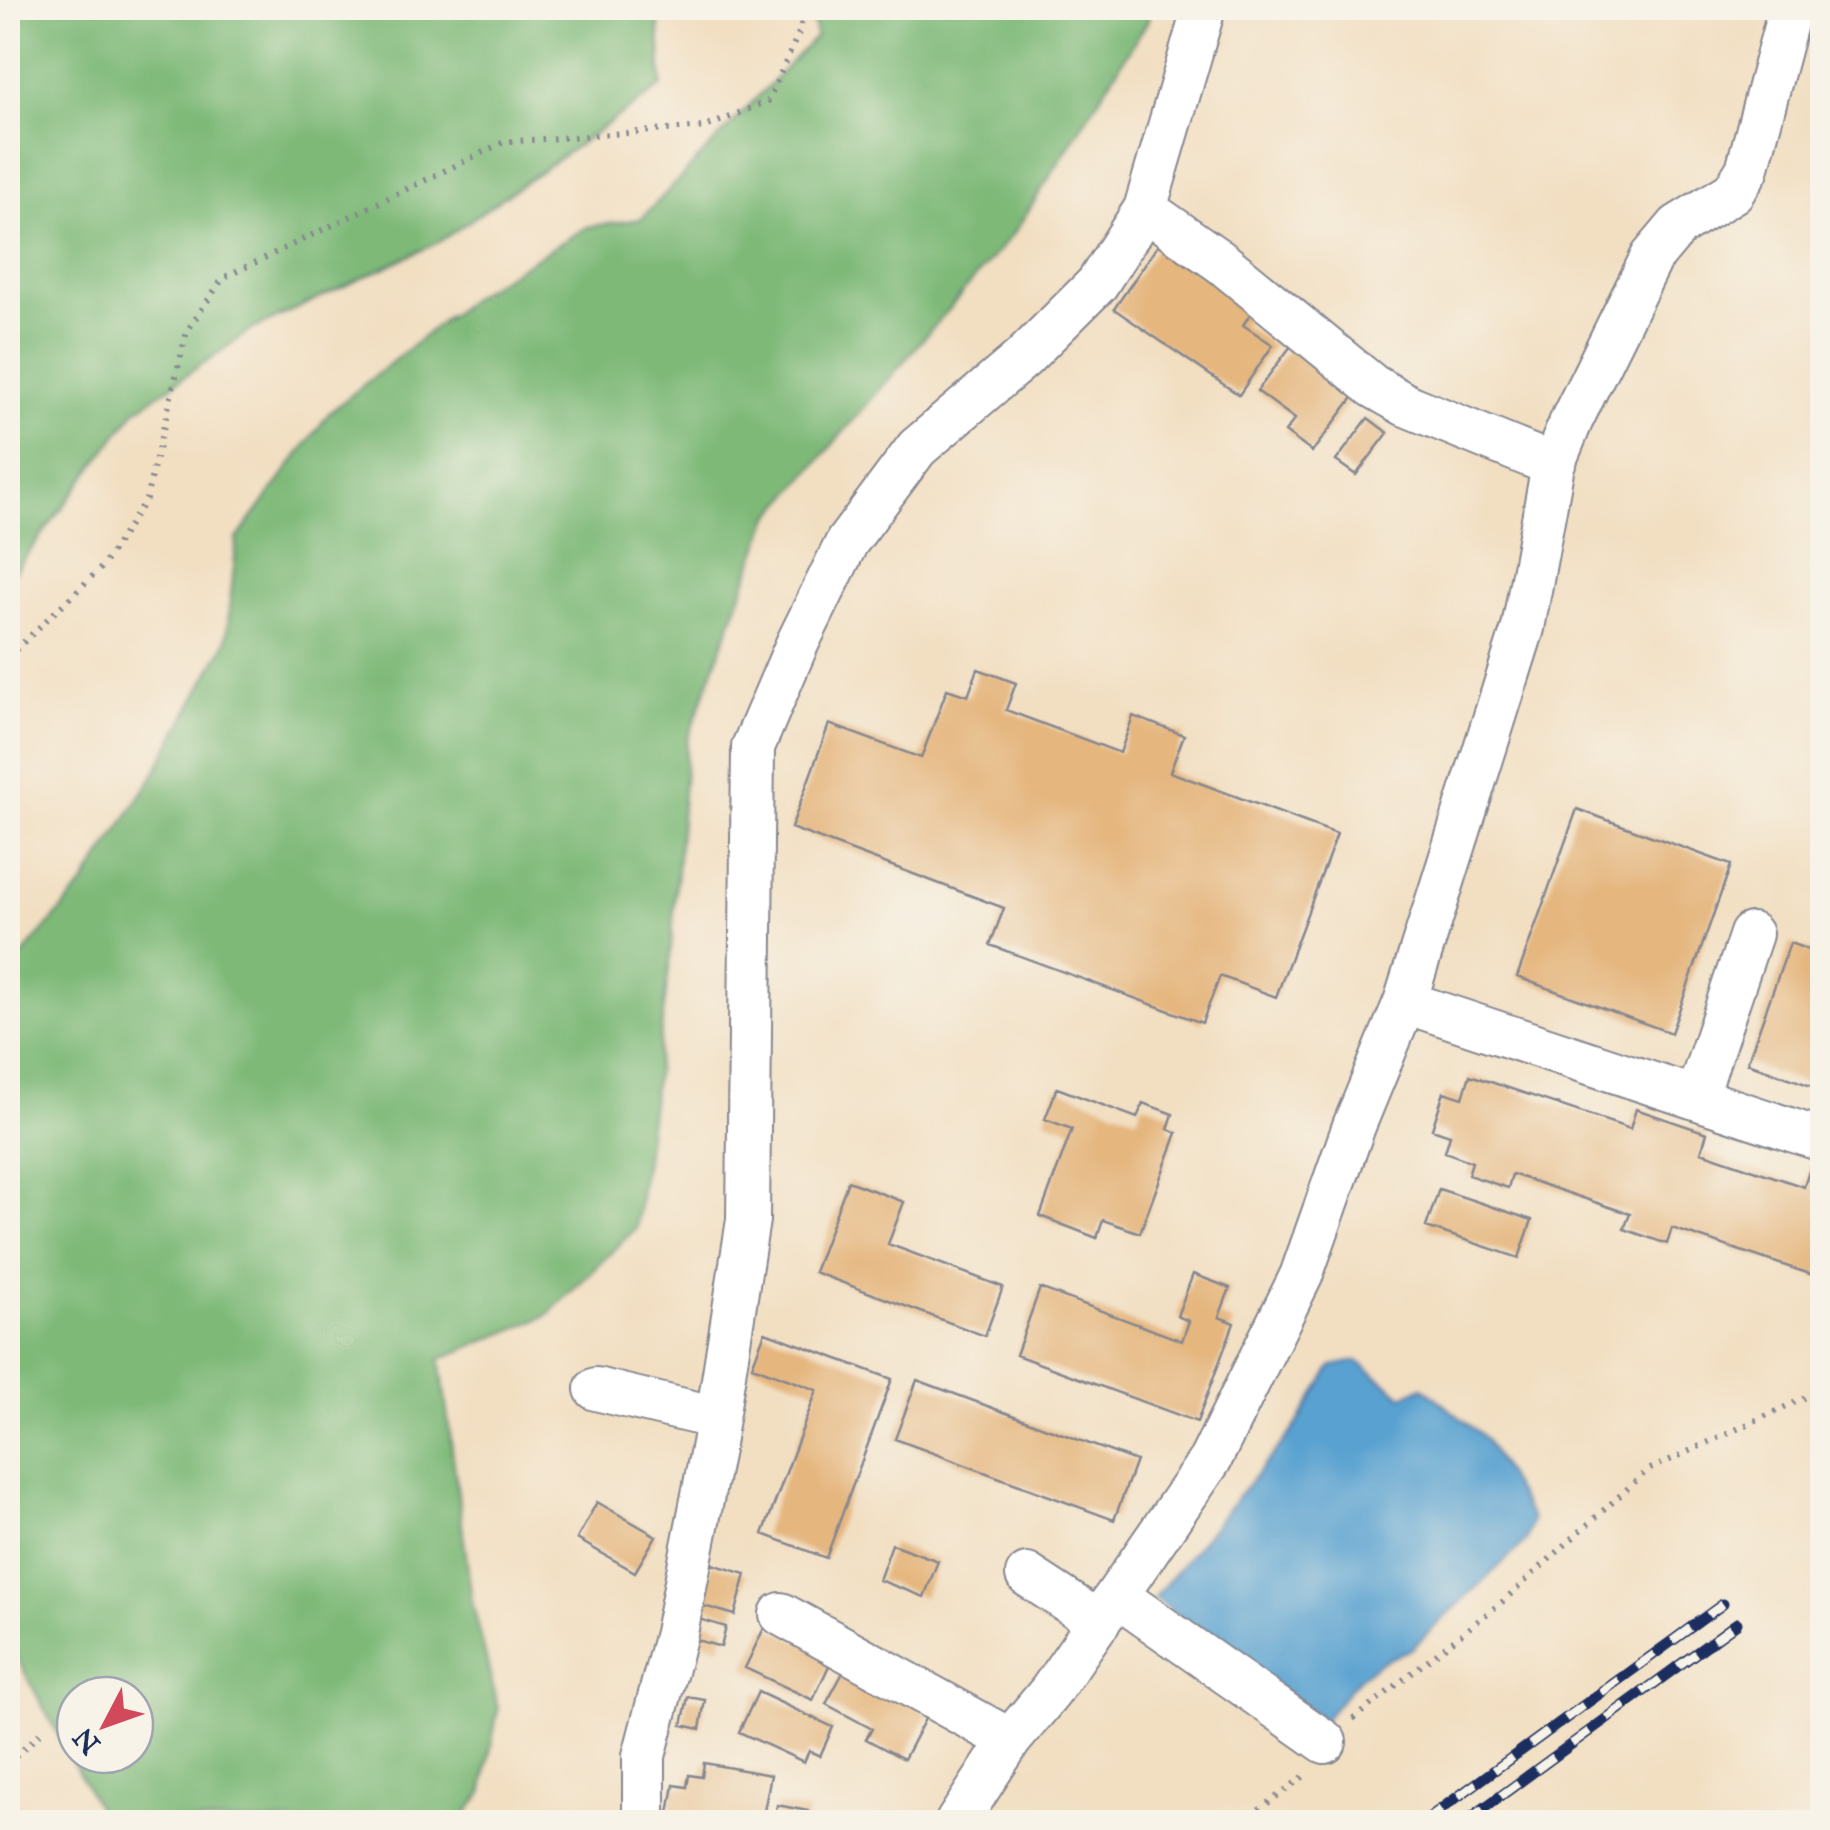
<svg xmlns="http://www.w3.org/2000/svg" width="1830" height="1830" font-family="'IM FELL Great Primer',serif">
<rect width="100%" height="100%" fill="#f7f3e8"/>
<filter id="ink" filterUnits="userSpaceOnUse"><feTurbulence type="fractalNoise" baseFrequency=".01" numOctaves="2"/><feDisplacementMap in="SourceGraphic" scale="20" xChannelSelector="R" yChannelSelector="G"/><feConvolveMatrix kernelMatrix="1 2 1 2 8 2 1 2 1" color-interpolation-filters="sRGB"/></filter>
<filter id="wash" filterUnits="userSpaceOnUse"><feTurbulence type="fractalNoise" baseFrequency=".0048" numOctaves="4" result="noise"/><feDisplacementMap in="SourceGraphic" scale="40" xChannelSelector="R" yChannelSelector="G"/><feGaussianBlur stdDeviation="2.25" result="paint"/><feColorMatrix in="noise" values="0 0 0 0 0 0 0 0 0 0 0 0 0 0 0 0 0 1.4 0 .05"/><feComposite in="paint" operator="in"/></filter>
<g filter="url(#wash)">
<rect width="100%" height="100%" fill="#f2dfc2"/>
<path fill="#7eb978" stroke="#4c746b" stroke-width="2.5" fill-rule="evenodd" d="M8 8H658L662 86 439 242 251 330 136 410 8 580Z
M811 8H1151L1147 22 1016 230 769 519 687 741 670 960 636 1228 546 1316 440 1359 472 1601 498 1709 482 1794 460 1822H105L8 1641V972L84 884 152 778 226 642 237 539 329 413 476 294 587 227 641 219 816 36ZM75 1695H135V1755H75Z"/>
<path fill="#59a1d0" stroke="#3a6897" stroke-width="2.5" d="M1357 1361 1403 1396 1423 1387 1485 1438 1532 1519 1526 1541 1411 1649 1379 1663 1358 1679 1323 1721 1154 1598 1294 1429 1332 1366Z"/>
<g id="blocks">
<path fill="#e5b67e" d="M1158 245 1253 310 1243 325 1273 345 1239 395 1114 309Z
M1294 342 1358 391 1312 452 1285 432 1295 419 1257 391Z
M1368 418 1388 433 1356 475 1336 461Z
M978 669 1016 683 1006 710 1120 753 1133 716 1184 735 1170 772 1337 834 1276 997 1220 976 1202 1023 990 945 1004 908 791 828 829 724 921 758 947 689 968 696Z
M1577 809 1731 865 1671 1033 1517 977Z
M1790 943 1822 955V1090L1747 1063Z
M1470 1075 1630 1129 1636 1109 1707 1133 1701 1152 1804 1187 1811 1165 1822 1169V1278L1672 1228 1667 1244 1624 1229 1630 1214 1512 1174 1508 1188 1468 1175 1472 1162 1445 1152 1450 1135 1432 1129 1444 1092 1463 1098Z
M1057 1088 1137 1118 1143 1103 1173 1114 1168 1129 1177 1133 1140 1233 1103 1220 1097 1238 1040 1216 1072 1129 1045 1119Z
M848 1181 904 1202 888 1244 1003 1287 985 1336 814 1272Z
M1439 1189 1532 1220 1519 1258 1426 1227Z
M1193 1274 1230 1288 1219 1317 1234 1323 1197 1422 1016 1355 1040 1288 1182 1341 1189 1321 1177 1316Z
M765 1332 892 1379 826 1558 763 1534 817 1390 752 1366Z
M917 1380 1136 1461 1114 1520 895 1439Z
M597 1502 656 1536 635 1572 577 1539Z
M892 1544 938 1561 924 1597 879 1580Z
M712 1564 746 1574 735 1615 700 1605Z
M699 1619 726 1627 721 1647 693 1639Z
M765 1626 833 1657 813 1700 745 1668Z
M846 1667 928 1713 904 1759 866 1739 872 1729 826 1704Z
M758 1692 833 1727 820 1756 809 1751 804 1762 739 1732Z
M688 1697 705 1700 700 1729 682 1725Z
M704 1763 771 1775 762 1822H688L668 1819 674 1785 687 1787 689 1775 702 1777Z
M777 1805 808 1811 806 1822H774Z"/>
</g>
</g>
<g filter="url(#ink)">
<use href="#blocks" fill-opacity="0" stroke="#868790" stroke-width="2.5"/>
<g fill="none" stroke-linecap="round" stroke-linejoin="round">
<g stroke="#868790" stroke-width="46">
<path id="minor" d="M1145 209 1221 262 1373 386 1406 405 1553 465
M1405 1002 1822 1140
M1696 1098 1751 934
M596 1389 717 1418
M1027 1575 1099 1622
M1117 1596 1325 1742
M781 1614 1010 1740
M644 1822V1756L676 1633 713 1444 748 1220 753 747 797 644 847 542 917 448 1023 358 1097 284 1145 209 1204 8
M957 1822 1010 1740 1050 1692 1210 1460 1301 1276 1354 1126 1405 1002 1523 628 1553 465 1572 419 1652 257 1678 226 1733 192 1747 170 1790 8"/>
</g>
<path stroke="#868790" stroke-width="6" stroke-dasharray="2.5 8" stroke-linecap="butt" d="M8 657 102 567 146 499 187 331 223 278 504 142 706 127 768 101 801 28 802 8
M1353 1719 1502 1602 1648 1470 1822 1390
M8 1764 40 1733
M1242 1822 1307 1774"/>
<use href="#minor" stroke="#fff" stroke-width="42"/>
<g stroke="#1b2f5e" stroke-width="11">
<path id="rail" d="M1423 1822 1723 1604
M1465 1822 1737 1623"/>
</g>
<use href="#rail" stroke="#f7f3e8" stroke-width="8" stroke-dasharray="22" stroke-linecap="butt"/>
</g>
</g>
<rect width="1830" height="1830" fill="none" stroke="#f7f3e8" stroke-width="40"/>
<g transform="translate(105 1725) rotate(229)"><circle r="48" fill="#f7f3e8" stroke="#9fa5b1" stroke-width="2.5"/>
<path d="M0-8L18 38L0 25L-18 38Z" fill="#d1495b"/>
<text y="-15" font-size="28" font-weight="bold" text-anchor="middle" fill="#1b2f5e">N</text>
</g>
</svg>
